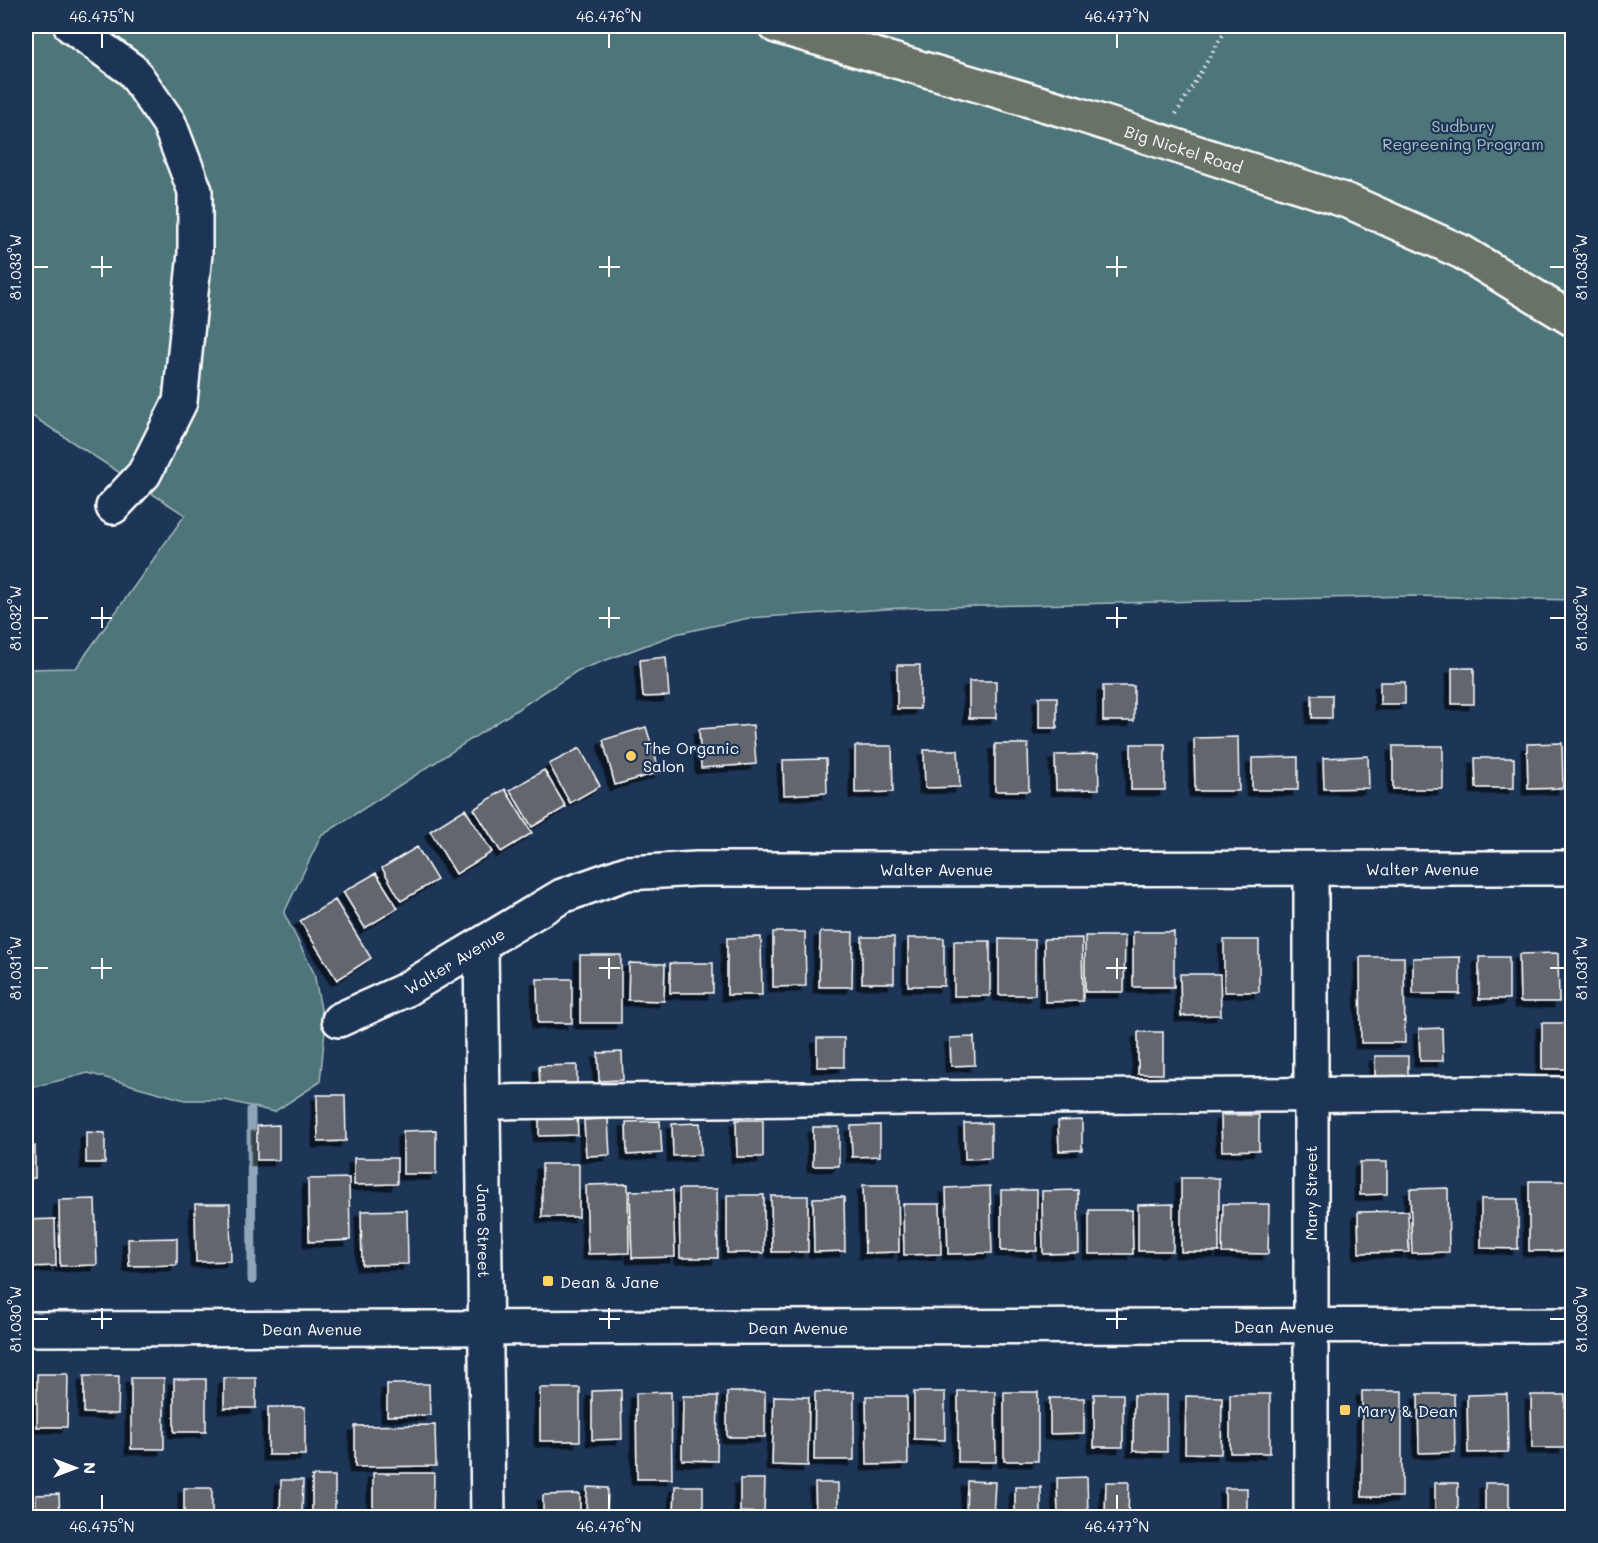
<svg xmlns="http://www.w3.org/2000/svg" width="1598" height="1543" font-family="Mali,sans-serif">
<defs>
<filter id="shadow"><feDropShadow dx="-5.5" dy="5.5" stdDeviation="0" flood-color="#0009"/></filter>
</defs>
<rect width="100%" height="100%" fill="#1d3557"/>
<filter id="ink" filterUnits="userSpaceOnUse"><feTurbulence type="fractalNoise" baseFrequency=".0167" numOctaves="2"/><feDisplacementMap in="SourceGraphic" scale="12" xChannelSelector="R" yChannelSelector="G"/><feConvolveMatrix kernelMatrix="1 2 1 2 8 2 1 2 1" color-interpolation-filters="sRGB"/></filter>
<g filter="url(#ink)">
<path fill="#4d757a" stroke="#a6babc" stroke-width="1.5" d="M26 26H1572V600L1412 596 902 608 749 618 676 634 577 671 321 836 284 913 314 973 325 1030 320 1082 274 1112 225 1100H185L88 1073 26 1089V669L76 668 185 515 26 412Z"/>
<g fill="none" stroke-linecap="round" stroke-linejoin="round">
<path stroke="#8ea6b9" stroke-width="9" d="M251 1110 252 1280"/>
</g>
<path fill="#63666d" stroke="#fff" stroke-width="1.5" filter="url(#shadow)" d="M666 657 669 696 643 697 640 660Z
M897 665H920V709H897Z
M1452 668H1474V704H1452Z
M969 681H996V718H969Z
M1380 682H1405V704H1380Z
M1103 686H1134V721H1103Z
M1312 695H1332V718H1312Z
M1039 697H1057V728H1039Z
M753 725 756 764 701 768 699 729Z
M646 727 660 772 615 785 603 740Z
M1238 737 1239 791H1195L1194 738Z
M1562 743 1563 788 1528 789 1527 744Z
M995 744H1028L1029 791H995Z
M1131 744H1165V790H1131Z
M855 746H892L893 792 855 793Z
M1393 746H1443V789H1393Z
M580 748 600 786 570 803 549 764Z
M924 750H958L960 787 925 788Z
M1098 754 1099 789 1056 790 1055 755Z
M1368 756 1369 788 1324 789 1323 758Z
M1298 757V790H1252V758Z
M1475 758H1514V788H1476Z
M826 759 827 793 784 795 783 760Z
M544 770 566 807 532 827 510 790Z
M505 789 532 833 501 852 474 809Z
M465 809 492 852 456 874 430 831Z
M417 847 437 880 401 901 382 868Z
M376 873 398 908 365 928 343 892Z
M335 900 371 958 337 980 300 921Z
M773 932H805L806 986 773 987Z
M820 932H853L852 987H819Z
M1133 932H1174V987H1133Z
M1085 936H1125L1124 992H1085Z
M761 937 762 995H727V938Z
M862 937H894V983H862Z
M908 938H944V986H908Z
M1082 938 1083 1001 1045 1002 1044 939Z
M999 939 1035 940V995H999Z
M1224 940H1259V992H1224Z
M954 941H990V996H954Z
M1558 953 1559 1002H1520L1519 954Z
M580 955H621V1023H580Z
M1360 957H1404L1405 1043H1361Z
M1460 957V994H1413V958Z
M1479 957H1509V999H1479Z
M629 963 665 964 664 1001 628 1000Z
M670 963H713V993H670Z
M1180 974H1220L1221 1015 1181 1016Z
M537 979H572V1023H538Z
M1542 1023H1571V1069H1542Z
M1442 1028 1443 1061H1420L1419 1029Z
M1138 1032H1163V1074H1138Z
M974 1037 975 1065 951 1066 950 1038Z
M817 1038H844V1067H817Z
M622 1052 623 1080 599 1081 598 1053Z
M1375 1056H1408V1076H1375Z
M577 1065V1083L540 1084 539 1066Z
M317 1095H345L346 1141 318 1142Z
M577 1114 578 1135 539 1136V1115Z
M1221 1115H1259V1150L1222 1151Z
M608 1119 610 1155 586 1156 584 1120Z
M736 1120H763V1157H737Z
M1082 1120V1150L1059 1151 1058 1121Z
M660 1121 662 1153 627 1155 626 1122Z
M700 1123 701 1155 673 1156 672 1124Z
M964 1123H991V1158L965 1159Z
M279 1125V1160H257V1126Z
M880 1125V1156L852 1157 851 1126Z
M813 1127H839V1166H813Z
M436 1130V1174H403V1131Z
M86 1132 105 1133V1163H86Z
M26 1146H35V1178L26 1179Z
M354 1158H397V1184L354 1185Z
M1360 1162H1387V1194L1360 1195Z
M542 1164H579V1217H542Z
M349 1178 350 1240 309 1242 308 1179Z
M1181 1178H1219V1252H1181Z
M1529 1181H1567V1251H1529Z
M628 1184 629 1253 588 1254 586 1185Z
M863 1185H898L899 1252 865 1253Z
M990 1186 992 1253 948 1254 946 1188Z
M1448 1188 1449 1252 1412 1253 1410 1189Z
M679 1189H717L718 1258H680Z
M673 1190 675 1257 632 1258 630 1191Z
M1001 1190H1037V1251H1001Z
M1078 1190 1079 1253 1043 1254 1042 1191Z
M727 1195H764V1253H727Z
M771 1196H808V1252H772Z
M844 1197 845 1251 814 1252 813 1198Z
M95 1199 97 1265 60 1266 59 1200Z
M1481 1199H1518V1249L1481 1248Z
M195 1204H230L231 1261 196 1262Z
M903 1204H940L941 1254 904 1255Z
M1173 1204V1251H1138V1205Z
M1223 1204H1269L1268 1254 1222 1253Z
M407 1210 408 1264 362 1265 361 1211Z
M1089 1210H1132L1133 1254H1089Z
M1408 1211 1409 1252 1359 1253 1358 1212Z
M55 1219 56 1266 26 1267V1220Z
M177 1238V1265L129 1266 128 1239Z
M37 1374H68L67 1427H37Z
M26 1376H29V1428H26Z
M84 1376H119L118 1414 84 1413Z
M131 1378H164V1449H131Z
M224 1378H256V1408H224Z
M174 1379H206V1432H174Z
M387 1384H429L430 1415 387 1416Z
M540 1388H580V1441H540Z
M621 1390 622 1439 592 1440V1391Z
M958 1391H995L996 1462H958Z
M1362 1391H1402V1497H1362Z
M671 1392 672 1479H637L636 1393Z
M727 1392H765V1437H727Z
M815 1392H854V1460H814Z
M914 1392H945V1440L914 1439Z
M1004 1392H1038V1461H1004Z
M1094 1394H1123V1447H1094Z
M1230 1394H1270V1453H1230Z
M1418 1394H1454L1455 1452 1419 1453Z
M1507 1394 1508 1452 1468 1453 1467 1395Z
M1134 1395H1167V1452L1133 1451Z
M1531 1395H1565V1448H1532Z
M683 1396H718L717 1461 682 1460Z
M774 1396 809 1397 808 1466 772 1465Z
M866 1396H907L908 1464 867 1465Z
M1186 1396 1222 1397 1221 1454 1185 1453Z
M1050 1398H1084V1433L1050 1434Z
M268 1407H305V1455H268Z
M435 1425 436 1466 355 1467V1426Z
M373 1473H434L433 1518H373Z
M312 1476H335V1514H312Z
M1087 1477 1088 1515H1058L1057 1478Z
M740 1479H765L764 1513 740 1512Z
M281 1480H303L302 1518H280Z
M967 1481 995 1482 993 1518 966 1517Z
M1106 1482H1129L1128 1516H1105Z
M815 1483H838V1517L816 1518Z
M1435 1483H1458V1516H1435Z
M1485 1483H1509V1516L1485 1517Z
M675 1486H703V1517L674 1516Z
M587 1487 608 1488 607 1517 586 1516Z
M1015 1487H1041V1518H1015Z
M184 1488H212V1518H184Z
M1225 1488H1247V1518H1225Z
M59 1494 60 1518H36V1495Z
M580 1494V1514L543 1515V1495Z"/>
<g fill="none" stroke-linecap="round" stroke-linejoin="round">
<g stroke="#fff" stroke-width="38">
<g id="minor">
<path d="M71 26 133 71 169 123 195 191V253L180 402 144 474 113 507"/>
<path id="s1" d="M481 945 488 1518"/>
<path id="s2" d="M339 1020 403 991 562 896 627 873 697 869 1572 868"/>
<path d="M484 1102 1470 1093 1572 1094"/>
<path id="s3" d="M26 1329 1572 1325"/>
<path d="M1311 1518V869"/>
</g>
</g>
<g stroke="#fff" stroke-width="38">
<g id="major">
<path id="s4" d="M776 26 1077 114 1350 202 1462 252 1572 319"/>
</g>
</g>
<path stroke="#fff" stroke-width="4" stroke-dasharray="1.5 4.5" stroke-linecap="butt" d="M1176 114 1228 26"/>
<use href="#minor" stroke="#1d3557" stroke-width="33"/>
<use href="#major" stroke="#697266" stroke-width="33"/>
</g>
</g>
<path fill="none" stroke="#fff" stroke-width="2" d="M102 33V48M609 33V48M1117 33V48M102 256V277M609 256V277M1117 256V277M33 267H48M91 267H112M599 267H620M1106 267H1127M1550 267H1565M102 607V628M609 607V628M1117 607V628M33 618H48M91 618H112M599 618H620M1106 618H1127M1550 618H1565M102 958V979M609 958V979M1117 958V979M33 968H48M91 968H112M599 968H620M1106 968H1127M1550 968H1565M102 1308V1329M609 1308V1329M1117 1308V1329M33 1319H48M91 1319H112M599 1319H620M1106 1319H1127M1550 1319H1565M102 1495V1510M609 1495V1510M1117 1495V1510"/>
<g fill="#ffd166" stroke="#1d3557" stroke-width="2">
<circle cx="631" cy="756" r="6"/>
<rect x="542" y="1275" width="12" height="12" rx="3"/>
<rect x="1339" y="1404" width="12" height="12" rx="3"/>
</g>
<g text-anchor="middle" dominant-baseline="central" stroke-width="4.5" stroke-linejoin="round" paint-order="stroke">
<g font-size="16" fill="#afc1c3" stroke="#1d3557">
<text x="1463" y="125">Sudbury<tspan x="1463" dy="18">Regreening Program</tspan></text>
</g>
<g font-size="16" fill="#fff" stroke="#1d3557">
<text stroke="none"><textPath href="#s4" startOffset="426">Big Nickel Road</textPath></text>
<text stroke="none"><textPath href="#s2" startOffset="1120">Walter Avenue</textPath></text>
<text stroke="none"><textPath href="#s2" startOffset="634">Walter Avenue</textPath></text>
<text stroke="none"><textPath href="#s2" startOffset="130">Walter Avenue</textPath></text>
<text transform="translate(1310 1193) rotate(-90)">Mary Street</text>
<text stroke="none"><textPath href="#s1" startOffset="286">Jane Street</textPath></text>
<text stroke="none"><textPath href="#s3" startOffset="1258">Dean Avenue</textPath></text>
<text stroke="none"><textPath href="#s3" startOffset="772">Dean Avenue</textPath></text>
<text stroke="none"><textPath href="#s3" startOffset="286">Dean Avenue</textPath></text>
</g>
<g font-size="16" fill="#fff" stroke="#1d3557" text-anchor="start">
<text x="643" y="747">The Organic<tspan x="643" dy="18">Salon</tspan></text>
<text x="560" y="1281">Dean &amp; Jane</text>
<text x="1357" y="1410">Mary &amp; Dean</text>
</g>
</g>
<rect width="1598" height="1543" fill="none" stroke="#1d3557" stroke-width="66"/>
<g transform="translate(75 1468) rotate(90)" stroke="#1d3557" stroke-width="4.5" paint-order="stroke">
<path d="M0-4.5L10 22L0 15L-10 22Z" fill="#ffffff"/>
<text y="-9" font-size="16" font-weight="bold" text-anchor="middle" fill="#ffffff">N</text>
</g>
<rect x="33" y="33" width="1532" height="1477" fill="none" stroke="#fff" stroke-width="2"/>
<g font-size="15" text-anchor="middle" fill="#fff">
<text x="102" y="22">46.475°N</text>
<text x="609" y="22">46.476°N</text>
<text x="1117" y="22">46.477°N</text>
<text transform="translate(1582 267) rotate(-90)" y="5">81.033°W</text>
<text transform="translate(16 267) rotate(-90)" y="5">81.033°W</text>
<text transform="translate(1582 618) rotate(-90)" y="5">81.032°W</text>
<text transform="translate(16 618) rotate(-90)" y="5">81.032°W</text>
<text transform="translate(16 968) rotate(-90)" y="5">81.031°W</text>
<text transform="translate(1582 968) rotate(-90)" y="5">81.031°W</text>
<text transform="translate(16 1319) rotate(-90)" y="5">81.030°W</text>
<text transform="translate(1582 1319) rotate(-90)" y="5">81.030°W</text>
<text x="102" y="1532">46.475°N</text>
<text x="609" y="1532">46.476°N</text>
<text x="1117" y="1532">46.477°N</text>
</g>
</svg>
